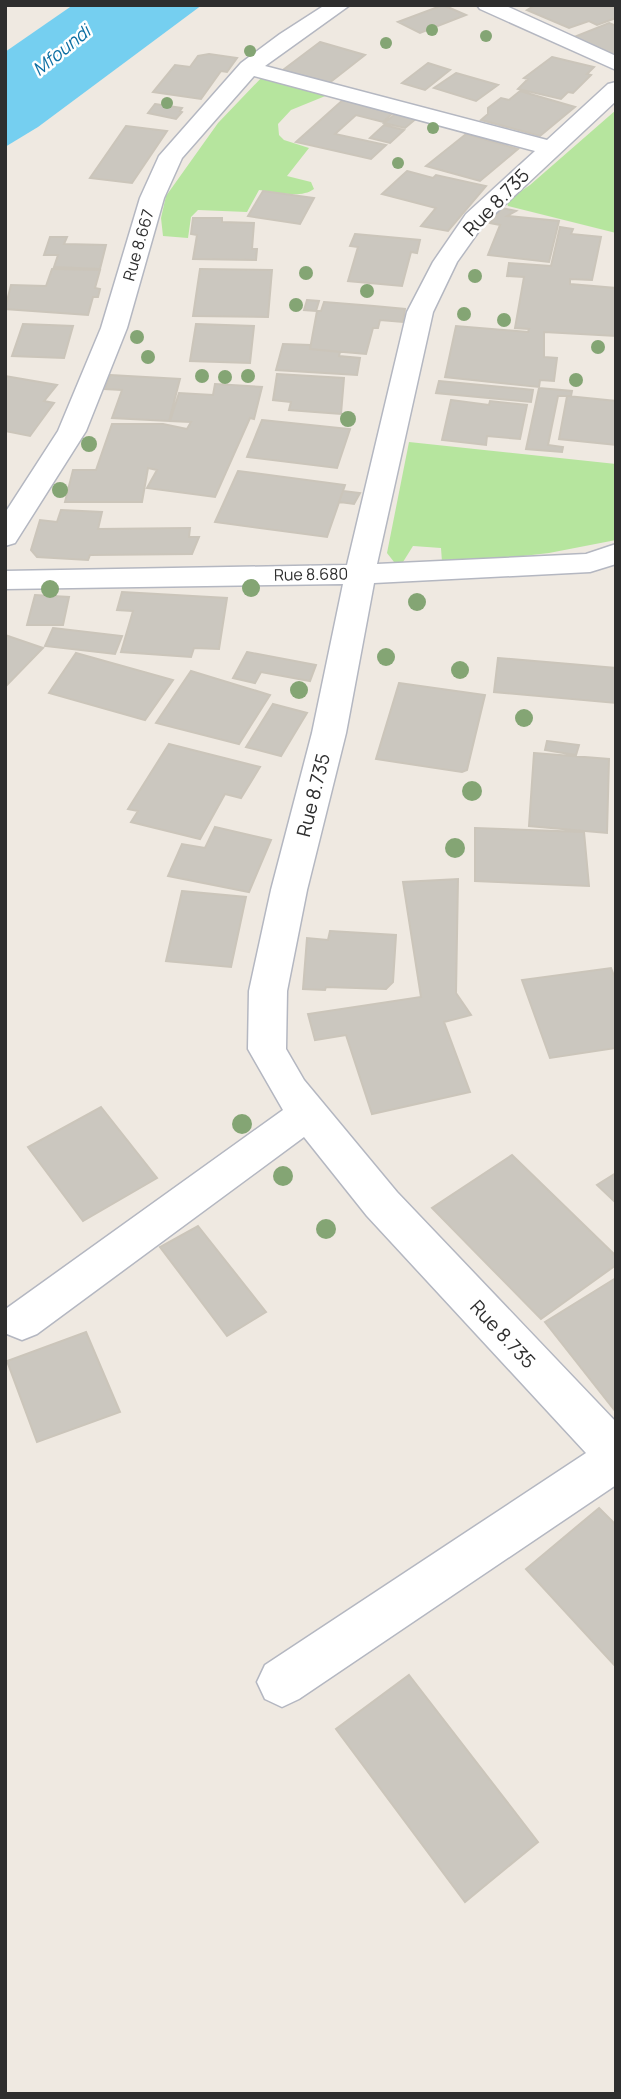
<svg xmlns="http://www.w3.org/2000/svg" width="621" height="2099" font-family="Manrope,sans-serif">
<rect width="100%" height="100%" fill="#efe9e1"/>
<path fill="#b6e59e" d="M264 75 319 78 342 87 340 90 291 110 278 124 279 135 284 140 309 148 287 176 311 182 314 189C301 199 275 192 259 190L247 212 198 210 191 217 188 238 163 236 161 218 166 196 218 123Z
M616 110V233L508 206 506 201 530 185Z
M409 442 616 464V540L549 553 456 564 442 562 441 548 413 546 403 562H394L387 553Z"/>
<path fill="#75cff0" d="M73 5H202L38 127 5 147V52Z"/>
<path fill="#cbc7bf" stroke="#cbc5ba" stroke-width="2" d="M443 5 466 15 420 33 398 22Z
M607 5 616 9V18L597 25 589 21 569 28 527 10 532 7 530 5Z
M609 23 616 26V56L574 37Z
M320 42 365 55 328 84 279 73Z
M209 54 237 58 227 72 221 71 201 99 153 92 175 65 190 67 198 56Z
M552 57 594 67 587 74 591 75 573 93 568 92 561 99 518 89 528 79 524 78Z
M428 63 450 70 425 90 402 83Z
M456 73 498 85 476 101 434 88Z
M520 91 575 107 540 136 481 120 488 114V108L501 98 509 100Z
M345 98 395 111 383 122 356 115 335 134 386 145 371 159 296 142Z
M155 104 182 108 180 111 182 112 176 119 148 113Z
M398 112 418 117 405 128 384 123Z
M384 125 404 130 390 143 370 138Z
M126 126 167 131 132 183 90 178Z
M466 134 518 149 480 181 426 166Z
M407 171 433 178 436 175 486 186 448 231 421 226 436 208 382 194Z
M263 191 314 198 300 224 248 216Z
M502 208 516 211 507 216 559 221 549 262 488 255 500 225 490 223Z
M193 218H222V222L254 223 252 249H257L256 260 193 259 197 235 191 234Z
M560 227 573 229 571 234 601 237 592 280 570 279V284L616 288V336L544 332V357L557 358 554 381 540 380 539 387 445 377 456 326 528 332 529 329 515 328 524 277 507 276 509 263 551 266Z
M355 234 420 240 417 253 411 252 402 286 348 281 358 247 350 246Z
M50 237H67L64 244 106 245 100 269 54 267 58 255H44Z
M52 269 100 270 95 288 100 289 98 297H93L88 315 5 309 11 285 46 286Z
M200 269 272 270 268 317 193 316Z
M307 300 319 301 316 311 304 310Z
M324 302 374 306 405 309 403 322 380 320 378 328H373L366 354 310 349 317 311H321Z
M23 324 73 326 64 358 12 356Z
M196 324 254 326 250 363 190 361Z
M283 344 310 345V349L340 352 339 356 360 358 357 375 276 370Z
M277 374 344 378 341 414 289 410 291 402 273 400Z
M110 375 180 379 169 421 112 418 122 390 105 389Z
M5 376 57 385 44 401 54 403 30 436 5 431Z
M439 381 533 390 531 402 436 393Z
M215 384 262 387 254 419 250 418 215 497 147 488 157 470 148 468 142 502H65L73 470H96L112 424H163L187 429 191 422 170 421 179 393 213 395Z
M539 388 572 391 571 396H558L548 445 563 447 562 452 526 449Z
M567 396 616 401V445L559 439Z
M451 400 489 405 490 401 527 405 520 439 487 436 486 445 442 440Z
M262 420 350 429 337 468 247 457Z
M238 471 345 485 327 537 215 522Z
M343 491 360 493 354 504 339 502Z
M61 510 102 512 98 529 190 528 189 537H199L192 554 90 555 88 560 37 557 31 550 40 520 57 522Z
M122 592 227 598 219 649 194 648 191 657 121 652 133 611 117 610Z
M35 595 69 597 63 625H27Z
M53 628 122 636 115 654 45 646Z
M5 635 43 648 5 687Z
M247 652 316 665 310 681 261 672 255 683 233 678Z
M76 653 173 680 145 720 49 693Z
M498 658 616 668V703L494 692Z
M191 671 270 695 239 744 156 723Z
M399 683 485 695 467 770 462 772 376 759Z
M273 704 307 713 281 756 246 747Z
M547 741 579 745 576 755 545 750Z
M169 744 260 767 241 798 225 794 200 839 131 822 138 811 128 809Z
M534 753 609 759 607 833 529 826Z
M215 827 271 840 249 892 168 876 182 844 205 848Z
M475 828 584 832 589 886 475 881Z
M458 879 456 993 471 1015 444 1022 470 1092 372 1114 346 1035 315 1040 308 1014 421 997 403 882Z
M182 891 246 897 231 967 166 961Z
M330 931 396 935 393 982 386 989 326 987 325 990 303 989 307 938 328 940Z
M611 968 616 981V1048L550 1058 522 980Z
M101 1107 157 1178 83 1221 28 1147Z
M512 1155 616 1256V1265L541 1319 432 1208Z
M616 1173V1203L597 1185Z
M198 1226 266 1312 227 1336 160 1247Z
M616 1278V1412L545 1322Z
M86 1332 120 1412 37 1442 7 1361Z
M599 1508 616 1525V1667L526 1569Z
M409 1675 538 1842 465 1902 336 1729Z"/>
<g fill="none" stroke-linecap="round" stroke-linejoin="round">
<g stroke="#b4b7c1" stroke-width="3">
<path id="minor" d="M325 5H350L265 66 547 140 608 84 616 82V101L484 224 457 262 433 312 377 564 586 554 616 544V564L590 572 374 583 346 733 307 890 287 991 286 1049 304 1080 397 1192 616 1422V1485L299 1699 282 1707 265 1699 257 1682 265 1665 586 1453 367 1216 304 1137 37 1334 22 1340 7 1334V1308L283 1110 248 1049 249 991 271 890 312 733 343 584 5 589V571L347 565 407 312 433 262 466 214 535 151 254 76 182 158 164 198 127 328 86 431 15 543 5 546V513L58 431 101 328 140 198 159 156 241 63 280 34Z
M477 5H504L616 56V70L480 9Z"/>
</g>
<use href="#minor" fill="#fff" fill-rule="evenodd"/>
</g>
<g fill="#84a574">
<circle cx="432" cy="30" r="6"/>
<circle cx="486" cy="36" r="6"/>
<circle cx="386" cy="43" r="6"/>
<circle cx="250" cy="51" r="6"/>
<circle cx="167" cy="103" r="6"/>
<circle cx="433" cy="128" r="6"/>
<circle cx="398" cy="163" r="6"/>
<circle cx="306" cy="273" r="7"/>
<circle cx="475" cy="276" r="7"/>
<circle cx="367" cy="291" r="7"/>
<circle cx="296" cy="305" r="7"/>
<circle cx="464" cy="314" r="7"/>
<circle cx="504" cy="320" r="7"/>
<circle cx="137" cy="337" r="7"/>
<circle cx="598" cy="347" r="7"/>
<circle cx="148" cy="357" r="7"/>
<circle cx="202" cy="376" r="7"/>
<circle cx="248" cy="376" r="7"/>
<circle cx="225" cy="377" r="7"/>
<circle cx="576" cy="380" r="7"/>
<circle cx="348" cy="419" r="8"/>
<circle cx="89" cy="444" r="8"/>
<circle cx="60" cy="490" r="8"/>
<circle cx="251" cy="588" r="9"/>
<circle cx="50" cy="589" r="9"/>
<circle cx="417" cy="602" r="9"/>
<circle cx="386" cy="657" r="9"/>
<circle cx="460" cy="670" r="9"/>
<circle cx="299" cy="690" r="9"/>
<circle cx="524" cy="718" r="9"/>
<circle cx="472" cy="791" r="10"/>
<circle cx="455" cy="848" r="10"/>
<circle cx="242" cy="1124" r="10"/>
<circle cx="283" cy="1176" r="10"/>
<circle cx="326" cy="1229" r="10"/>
</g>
<g text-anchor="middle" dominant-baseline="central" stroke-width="5" stroke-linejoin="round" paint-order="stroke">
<g font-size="16" fill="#2e2e2e" stroke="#fff">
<text transform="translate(138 245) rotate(-74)">Rue 8.667</text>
<text transform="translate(311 574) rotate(-1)">Rue 8.680</text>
</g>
<g font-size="18" font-style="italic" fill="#0d6fa3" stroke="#fff">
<text transform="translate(61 50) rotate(-39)">Mfoundi</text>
</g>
<g font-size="19" fill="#2e2e2e" stroke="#fff">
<text transform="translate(496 202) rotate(-46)">Rue 8.735</text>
<text transform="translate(313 795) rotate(-76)">Rue 8.735</text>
<text transform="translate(503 1334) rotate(47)">Rue 8.735</text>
</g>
</g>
<rect width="621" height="2099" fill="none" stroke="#2e2e2e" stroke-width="14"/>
</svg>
